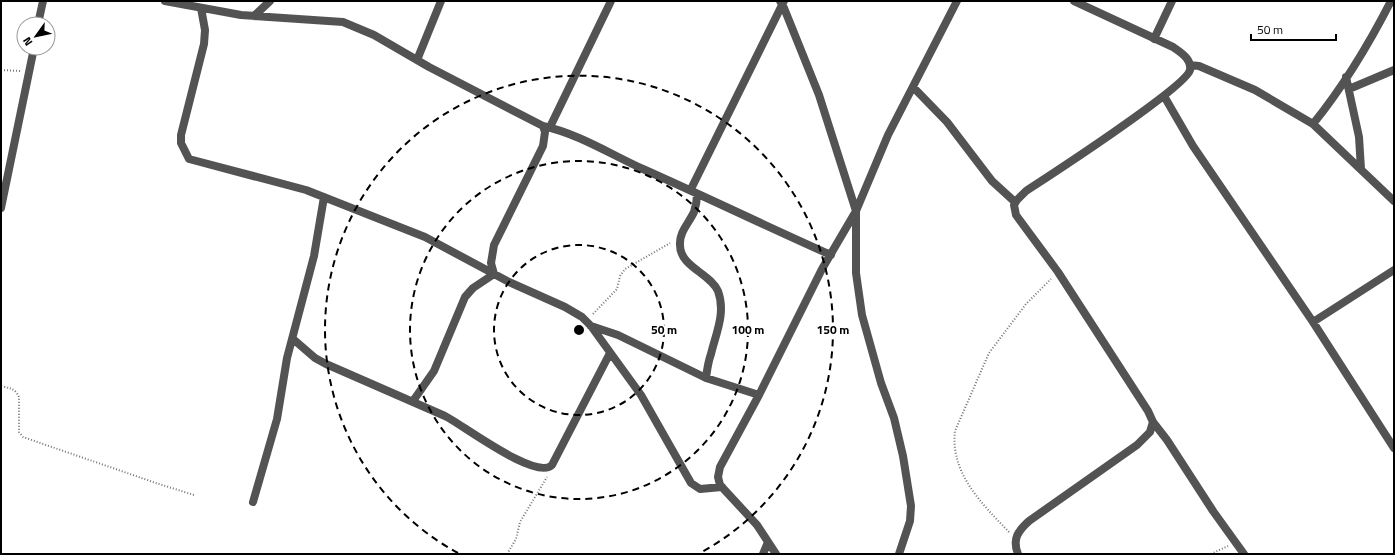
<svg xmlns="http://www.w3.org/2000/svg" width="1395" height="555" font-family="'Titillium Web',sans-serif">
<rect width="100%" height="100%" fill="#fff"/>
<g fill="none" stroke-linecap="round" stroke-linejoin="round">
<path stroke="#757575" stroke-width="2" stroke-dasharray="1 2" stroke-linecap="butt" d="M1 70 20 71
M593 314 617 289 620 276 625 269 670 243
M1 386C9 388 15 388 19 397V432L23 437 156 483 194 495
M1009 532C982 504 950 473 955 431L989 353 1026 304 1051 279
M507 554 516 539 520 522 547 477
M1211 554 1228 546"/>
<path stroke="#535353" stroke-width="8" d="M165 1 241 15 343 22 374 35 429 67 543 126 545 132 543 146 494 245 491 263 494 274 473 288 465 297 434 371 413 401
M780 1 784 8 819 95 856 211V273L862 315 881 383 894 418 903 456 911 506 910 521 899 554
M201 8 205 30 204 44 181 135V143L189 159 306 190 392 224 425 237 509 282 565 307 582 317 591 326 641 395 691 483 700 489 722 487
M254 16 270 1
M38 24 43 1
M1154 39 1172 1
M417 60 441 1
M1190 65 1199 66 1255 90 1313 124 1394 201
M1346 77 1359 137 1361 169
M913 87 947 122 992 181 1015 202
M1349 89 1394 70
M1164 96 1193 146 1313 322 1394 448
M1313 124C1343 87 1369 44 1391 1
M543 126C579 134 610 154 643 169 706 197 768 227 831 255
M550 127 611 1
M691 189 784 1
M697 194C697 200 696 206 694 212 689 223 679 232 680 245 680 267 710 273 718 291 726 313 716 333 711 354 708 362 707 370 706 378
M1 208 34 48
M1313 322 1394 270
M591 326 618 335 706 378 759 395
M293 339 315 358 326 364 445 416C463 425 536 481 552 465L610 353
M1153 422 1167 440 1213 511 1244 554
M253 502 277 419 287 358 314 256 324 197
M763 554 768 542
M776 554 757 525 720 485 718 477 720 467 759 395 822 269 856 211 888 135 957 1
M1018 554C1012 539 1018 531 1029 521L1137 445 1150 432 1153 422 1148 411 1058 272 1016 215 1014 205 1017 200 1026 191C1049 176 1186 87 1190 70 1192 59 1181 53 1173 47L1074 1"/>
</g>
<g fill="none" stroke="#000" stroke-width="2" stroke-dasharray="7 5">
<circle cx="579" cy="330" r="85"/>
<circle cx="579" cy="330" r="169"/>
<path d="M458 553A254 254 0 1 1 700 553"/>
</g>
<circle cx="579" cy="330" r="6" fill="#000" stroke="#fff" stroke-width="2"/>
<g font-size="12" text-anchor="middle" font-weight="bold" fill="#000" stroke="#fff" stroke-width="4" stroke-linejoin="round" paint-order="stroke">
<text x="664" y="334">50 m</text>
<text x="748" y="334">100 m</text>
<text x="833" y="334">150 m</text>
</g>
<rect width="1395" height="555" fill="none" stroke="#000000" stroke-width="4"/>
<g transform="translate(36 36) rotate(237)"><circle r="19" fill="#ffffff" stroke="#999999"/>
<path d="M0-3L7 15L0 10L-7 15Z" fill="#000000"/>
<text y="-6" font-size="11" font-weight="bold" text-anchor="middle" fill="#000000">N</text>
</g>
<path d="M1251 34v6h85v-6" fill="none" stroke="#000000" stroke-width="2"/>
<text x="1257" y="34" font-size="12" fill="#000000" stroke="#ffffff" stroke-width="3" paint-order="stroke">50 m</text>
</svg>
